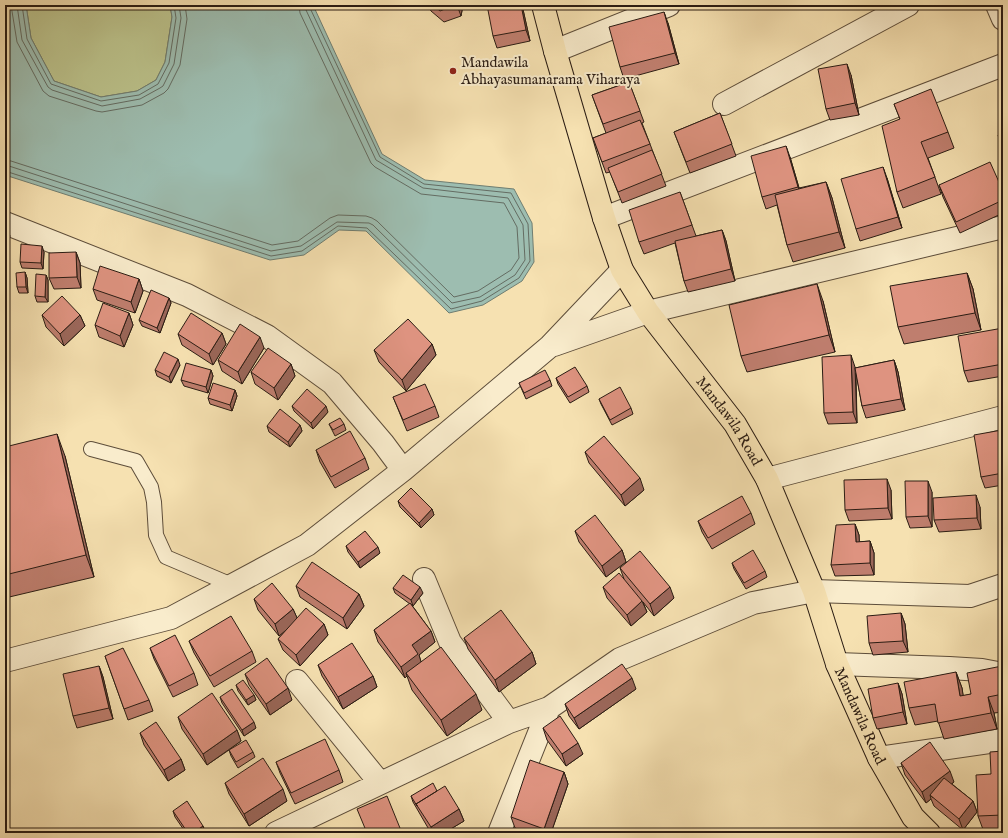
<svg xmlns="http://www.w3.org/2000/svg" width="1008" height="838" font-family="'IM FELL English',serif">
<rect width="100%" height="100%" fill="#f6e1b1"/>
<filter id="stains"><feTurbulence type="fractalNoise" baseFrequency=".005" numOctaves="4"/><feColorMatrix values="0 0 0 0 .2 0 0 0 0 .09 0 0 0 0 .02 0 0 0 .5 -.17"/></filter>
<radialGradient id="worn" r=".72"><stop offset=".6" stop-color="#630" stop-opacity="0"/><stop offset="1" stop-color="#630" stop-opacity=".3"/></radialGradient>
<path fill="#bcc38c" stroke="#737050" d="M26 5H170L172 17 165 62 156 80 137 91 101 97 54 81 31 38Z"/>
<path fill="#9dbdb0" stroke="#6f7d71" d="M5 5H26L31 38 54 81 101 97 137 91 156 80 165 62 172 17 170 5H313L382 154 425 180 514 189 532 223 534 262 522 281 483 305 449 313 366 231 339 230 304 255 270 260 5 175Z"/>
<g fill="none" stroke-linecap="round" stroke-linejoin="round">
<path stroke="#646c62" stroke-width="1" d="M11 5 17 42 43 91 49 96 96 111 102 112 142 105 164 93 168 89 180 65 187 19 185 5
M17 5 22 40 48 87 52 90 102 106 140 99 160 88 163 86 174 64 181 18 179 5
M22 5 27 39 51 84 101 101 139 95 158 84 169 63 176 18 174 5
M5 160 11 161 272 245 298 241 330 218 338 215 366 216 372 218 377 221 454 297 478 291 511 270 519 258 517 227 504 203 421 194 375 167 371 163 300 13 299 5
M5 166H9L271 251 301 246 337 222 369 223 373 225 452 303 480 297 515 275 525 260 523 225 508 198 423 188 376 160 306 10 305 5
M5 171 271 256 302 251 338 226 367 228 451 309 482 301 519 278 530 261 528 224 511 193 424 184 380 157 310 8V5"/>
<g stroke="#5d4d3a" stroke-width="16">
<path id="service" d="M91 449 136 461 151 487 154 502 156 535 166 557 232 585"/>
</g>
<g stroke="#5d4d3a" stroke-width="24">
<path id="minor" d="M997 5 1003 19
M555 51 669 5
M724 104 908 5
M604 218 1003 65
M5 223 187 295 267 336 332 383 383 443 403 470
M554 345 648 312 1003 227
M767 479 1003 417
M424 579 450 642 509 722
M5 661 171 618 307 545 403 470 549 347 622 270
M837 664 949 668 982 670 1003 674
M297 681 380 783
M879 758 1003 740
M276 833 509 722 549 708 620 659 753 603 814 591 970 596 1003 585
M499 833 549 708"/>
</g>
<g stroke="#2a1c13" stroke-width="24">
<g id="primary">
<path id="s1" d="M543 5 555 51 604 218 622 270 648 312 735 424 767 479 814 591 837 664 879 758 913 817 929 833"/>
</g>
</g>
<use href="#service" stroke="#f9eccc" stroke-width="14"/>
<use href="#minor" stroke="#f9eccc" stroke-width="22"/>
<use href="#primary" stroke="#f6e1b1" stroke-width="22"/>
</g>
<path fill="#bf7e6e" stroke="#2a1c13" d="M428 5H463L461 16 444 22 431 11Z
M522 5 530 41 497 48 493 36Z
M668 23 679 64 624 79 620 67Z
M851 75 859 115 830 120 826 109Z
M629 82 644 122 642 123 666 186 622 203 610 172 606 173 593 138 606 133 592 95Z
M894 104 948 132 954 148 928 158 941 194 903 208 897 192 900 119Z
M720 113 736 156 690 173 674 132Z
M790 157 799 188 826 182 832 198 845 248 793 262 787 245 777 205 766 209 762 197Z
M887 178 902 228 860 241 856 229Z
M939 185 1003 191V213L960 233 943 197Z
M680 192 696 236 722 230 726 241 735 281 688 292 684 281 675 243 644 254 639 242Z
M44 252 43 269 22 268 20 262Z
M76 252 80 263 81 288 54 289 49 278Z
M25 272 27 278 28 293H19L17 287Z
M967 273 973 289 981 330 904 344 898 327Z
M46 275 48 280V302H37L35 296Z
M139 279 143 291 135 313 97 300 93 289Z
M169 298 171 303 160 333 142 326 139 320Z
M823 301 835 352 747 372 741 356Z
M129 313 133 325 124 347 99 337 95 325Z
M42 315H80L85 326 64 346 46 327Z
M1003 328V376L968 382 964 371Z
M222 333 226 344 213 365 182 345 178 334Z
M432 344 436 355 406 391 379 362 374 350Z
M264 348 242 384 222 371 218 360Z
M894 360 898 372 905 410 866 418 862 406 856 373 857 423 828 424 824 413 855 367V368Z
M291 364 295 376 278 400 255 384 251 372Z
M180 365 171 383 157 376 155 370Z
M211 370 213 376 208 393 184 386 181 380Z
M556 378 587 386 589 392 570 403 558 384Z
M550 380 552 386 526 399 519 383Z
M235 390 237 396 232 411 210 404 208 398Z
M393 397 435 406 439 417 407 431 398 409Z
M599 399 631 408 633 414 612 425 601 404Z
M292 406 328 412 313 429 294 411Z
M329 424H344L346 430 335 436Z
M300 425 302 431 290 447 269 432 267 426Z
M1002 430 1003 434V485L985 488 981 477Z
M5 447 65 456 94 577 5 598Z
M316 450 365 458 369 469 335 488 320 462Z
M585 452 644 490 625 506 589 463Z
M891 490 892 519 849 521 845 510Z
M932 492V527L910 528 906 517Z
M398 501 432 509 434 515 421 528 400 507Z
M980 507 981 529 939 532 934 520Z
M751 513 755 524 712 549 702 532 698 521Z
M855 524 859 535V542L870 541 874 553V575L835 576 831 565Z
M575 531 622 550 626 562 606 577 579 542Z
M346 546 380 553 360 568 348 552Z
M732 563 765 571 767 577 746 589 734 569Z
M620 568 674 598 654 616 643 602 647 612 631 626 607 598 603 587 624 579Z
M296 586 359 594 364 606 347 629 300 597Z
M393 588 423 593 413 606 411 604 431 631 435 642 419 655 421 662 482 710 447 736 412 690 407 676 405 678 378 642 374 630 410 604 395 593Z
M254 599 293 609 297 618 324 624 328 635 300 666 283 650 278 639 287 629 279 636 258 610Z
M901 613 905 624 908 652 873 655 869 643Z
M464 638 532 652 536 664 499 692 468 649Z
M189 641 252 651 256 662 214 687 194 653Z
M150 648 194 673 198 685 173 697 154 659Z
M105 656 149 700 153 711 128 720Z
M318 665 373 676 377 687 343 709 322 676Z
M99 666 103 677 113 719 77 728 73 716Z
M1002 666 1003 669V712L994 713 997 729 944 739 938 721 915 725 909 708 956 672 962 688 963 696 971 694Z
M245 674 292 700 270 715 249 685Z
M898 683 902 694 907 724 877 729 873 718Z
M236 685 254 695 256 700 248 705 238 691Z
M636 689 579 729 569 716 565 704Z
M220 697 256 728 244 736 222 703Z
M178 717 237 730 241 741 230 749 253 752 255 757 238 768 231 756 229 750 207 765 182 729Z
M543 728 583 754 566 766 547 740Z
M140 733 181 759 185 770 168 781 144 745Z
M1003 751V831L984 832 978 816 991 774Z
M276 762 339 770 343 782 295 804 280 773Z
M901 763 954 782 952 784 973 801 977 812 963 830 934 806 931 799 926 803 905 775Z
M564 772 568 784 551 833H529L515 828 511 817Z
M225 783 287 801 249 826 229 794Z
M437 791 459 809 464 821 444 833H431L413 802 411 796Z
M173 811 203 826 205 831 203 833H186L175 817Z"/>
<path fill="#9b675a" stroke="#2a1c13" d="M457 5H463L461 16Z
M521 5H522L530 41 526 30Z
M664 12 668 23 679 64 675 53Z
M847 64 851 75 859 115 855 103Z
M786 146 790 157 802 198 798 187Z
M883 167 887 178 902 228 898 217Z
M826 182 832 198 845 248 839 232Z
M6 225 10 236 5 252V228Z
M722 230 726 241 735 281 731 269Z
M42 246 44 252 43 269 41 263Z
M76 252 80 263 81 288 77 277Z
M25 272 27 278 28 293 26 287Z
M967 273 973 289 981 330 975 313Z
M46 275 48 280V302L45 297Z
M139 279 143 291 135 313 131 302Z
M817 284 823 301 835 352 829 335Z
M169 298 171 303 160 333 157 328Z
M129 313 133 325 124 347 120 336Z
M80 315 85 326 64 346 60 334Z
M222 333 226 344 213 365 209 354Z
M260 337 264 348 242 384 238 372Z
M432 344 436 355 406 391 402 380Z
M851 355 855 367 857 423 853 412Z
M178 359 180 365 171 383 169 377Z
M894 360 898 372 905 410 901 399Z
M291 364 295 376 278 400 274 388Z
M211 370 213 376 208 393 206 387Z
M235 390 237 396 232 411 230 405Z
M326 406 328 412 313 429 311 423Z
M300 425 302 431 290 447 288 442Z
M57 434 65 456 94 577 86 555Z
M640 478 644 490 625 506 621 495Z
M887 479 891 490 892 519 888 508Z
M928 481 932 492V527L928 516Z
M976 495 980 507 981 529 977 518Z
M432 509 434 515 421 528 419 523Z
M855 524 859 535 860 553 856 542Z
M870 541 874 553V575L870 563Z
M378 547 380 553 360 568 358 562Z
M622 550 626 562 606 577 602 566Z
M420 587 423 593 413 606 411 600Z
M670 587 674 598 654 616 650 604Z
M359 594 364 606 347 629 343 618Z
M642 601 647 612 631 626 627 615Z
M293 609 298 620 279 636 275 624Z
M901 613 905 624 908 652 903 641Z
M324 624 328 635 300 666 296 655Z
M431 631 435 642 419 655 422 665 406 673 407 676 405 678 401 667 412 645Z
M532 652 536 664 499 692 495 680Z
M99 666 103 677 113 719 109 708Z
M956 672 962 688 966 713 960 696Z
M373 676 377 687 343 709 338 697Z
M632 678 636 689 579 729 574 718Z
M898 683 902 694 907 724 903 712Z
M288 688 292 700 270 715 266 704Z
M476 694 482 710 447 736 441 720Z
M254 695 256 700 248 705 246 700Z
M988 697 994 713 997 729 991 713Z
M254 722 256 728 244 736 242 730Z
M237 730 241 741 207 765 203 754Z
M578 743 583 754 566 766 562 754Z
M181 759 185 770 168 781 164 770Z
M950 771 954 782 933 798 930 795 931 799 926 803 922 792Z
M564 772 568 784 551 833H546L544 829Z
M283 789 287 801 249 826 244 814Z
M973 801 977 812 963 830 959 819Z
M459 809 464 821 444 833H433L431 827Z
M203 826 205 831 203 833H193Z"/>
<path fill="#de9380" stroke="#2a1c13" d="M433 5H455L440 11Z
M487 5H521L526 30 493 36Z
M664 12 675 53 620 67 609 27Z
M847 64 855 103 826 109 818 69Z
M629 82 640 111 603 124 592 95Z
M931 89 948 132 921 142 935 177 897 192 882 126 900 119 894 104Z
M720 113 732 144 686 162 674 132Z
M640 120 650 144 602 162 593 138Z
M1003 134V152L998 135Z
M786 146 798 187 762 197 751 156Z
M652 150 662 174 618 192 608 168Z
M990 162 1003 191V200L956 222 939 185Z
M883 167 898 217 856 229 841 179Z
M826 182 839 232 787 245 775 195Z
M680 192 692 225 639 242 629 210Z
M722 230 731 269 684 281 675 241Z
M21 244 42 246 41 263 20 262Z
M76 252 77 277 49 278V253Z
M100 266 139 279 131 302 93 289Z
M25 272 26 287H17L16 273Z
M967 273 975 313 898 327 890 286Z
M36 274 46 275 45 297 35 296Z
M817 284 829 335 741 356 729 305Z
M151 290 169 298 157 328 139 320Z
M62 296 80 315 60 334 42 315Z
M103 303 129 313 120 336 95 325Z
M191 313 222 333 209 354 178 334Z
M408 319 432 344 402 380 374 350Z
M240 324 260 337 238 372 218 360Z
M1003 328V364L964 371 958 336Z
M268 348 291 364 274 388 251 372Z
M164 352 178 359 169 377 155 370Z
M851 355 853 412 824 413 822 357Z
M894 360 901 399 862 406 855 368Z
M186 363 211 370 206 387 181 380Z
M575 367 587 386 568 397 556 378Z
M545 370 550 380 524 393 519 383Z
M213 383 235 390 230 405 208 398Z
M425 384 435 406 403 420 393 397Z
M620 387 631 408 610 420 599 399Z
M307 389 326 406 311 423 292 406Z
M280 409 300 425 288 442 267 426Z
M340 418 344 424 333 430 329 424Z
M1002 430 1003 439V473L981 477 974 435Z
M350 431 365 458 331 477 316 450Z
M57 434 86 555 5 575V447Z
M604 436 640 478 621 495 585 452Z
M887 479 888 508 845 510 844 480Z
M905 481H928V516L906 517Z
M411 488 432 509 419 523 398 501Z
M976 495 977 518 934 520 933 498Z
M742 496 751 513 708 538 698 521Z
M595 515 622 550 602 566 575 531Z
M855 524 856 542 870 541V563L831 565 836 525Z
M1003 528V539L999 530Z
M365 531 378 547 358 562 346 546Z
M753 550 765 571 744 583 732 563Z
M640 551 670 587 650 604 620 568Z
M312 562 359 594 343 618 296 586Z
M619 573 642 601 627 615 603 587Z
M403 575 420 587 411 600 393 588Z
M272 583 293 609 275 624 254 599Z
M410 603 431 631 412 645 418 654 401 667 374 630Z
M306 608 324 624 296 655 278 639Z
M501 610 532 652 495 680 464 638Z
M901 613 903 641 869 643 867 616Z
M231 616 252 651 210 676 189 641Z
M175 635 194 673 169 686 150 648Z
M352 643 373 676 338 697 318 665Z
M441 647 476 694 441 720 406 673Z
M123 648 149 700 124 709 105 656Z
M267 658 288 688 266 704 245 674Z
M622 664 632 678 574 718 565 704Z
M99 666 109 708 73 716 63 674Z
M1002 666 1003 671V694L988 697 991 713 938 723 935 704 909 708 904 682 956 672 960 696 971 694 967 673Z
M243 680 254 695 246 700 236 685Z
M898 683 903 712 873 718 868 689Z
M232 689 254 722 242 730 220 697Z
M212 693 237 730 203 754 178 717Z
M560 716 578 743 562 754 543 728Z
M156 722 181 759 164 770 140 733Z
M325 739 339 770 291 793 276 762Z
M246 740 253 752 236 762 229 750Z
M930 742 950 771 922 792 901 763Z
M1003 751V815L978 816 976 775 991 774 990 752Z
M263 758 283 789 244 814 225 783Z
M530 760 564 772 544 829 511 817Z
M944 778 973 801 959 819 930 795Z
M433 783 437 791 416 804 417 805V806L411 796Z
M445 786 459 809 431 827 416 804Z
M387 796 402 833H367L357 809Z
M187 801 203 826 193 833H188L173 811Z"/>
<circle fill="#8f2418" stroke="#f9eccc" stroke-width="1.5" cx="453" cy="71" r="4"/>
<g text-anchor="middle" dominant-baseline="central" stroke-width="4" stroke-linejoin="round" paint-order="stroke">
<g font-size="15" fill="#2a1c13" stroke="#f9eccc" text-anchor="start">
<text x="461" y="62">Mandawila<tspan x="461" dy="17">Abhayasumanarama Viharaya</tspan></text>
</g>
<g font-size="15" fill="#2a1c13" stroke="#f9eccc">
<text stroke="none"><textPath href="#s1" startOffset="462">Mandawila Road</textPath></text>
<text stroke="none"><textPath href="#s1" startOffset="786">Mandawila Road</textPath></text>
</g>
</g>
<rect width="1008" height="838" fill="none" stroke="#f6e1b1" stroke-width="20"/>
<rect x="6" y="6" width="996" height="826" fill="none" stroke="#2a1c13" stroke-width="2"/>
<rect x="10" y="10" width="988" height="818" fill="none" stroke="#2a1c13"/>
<rect width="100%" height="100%" filter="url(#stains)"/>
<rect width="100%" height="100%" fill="url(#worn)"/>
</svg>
